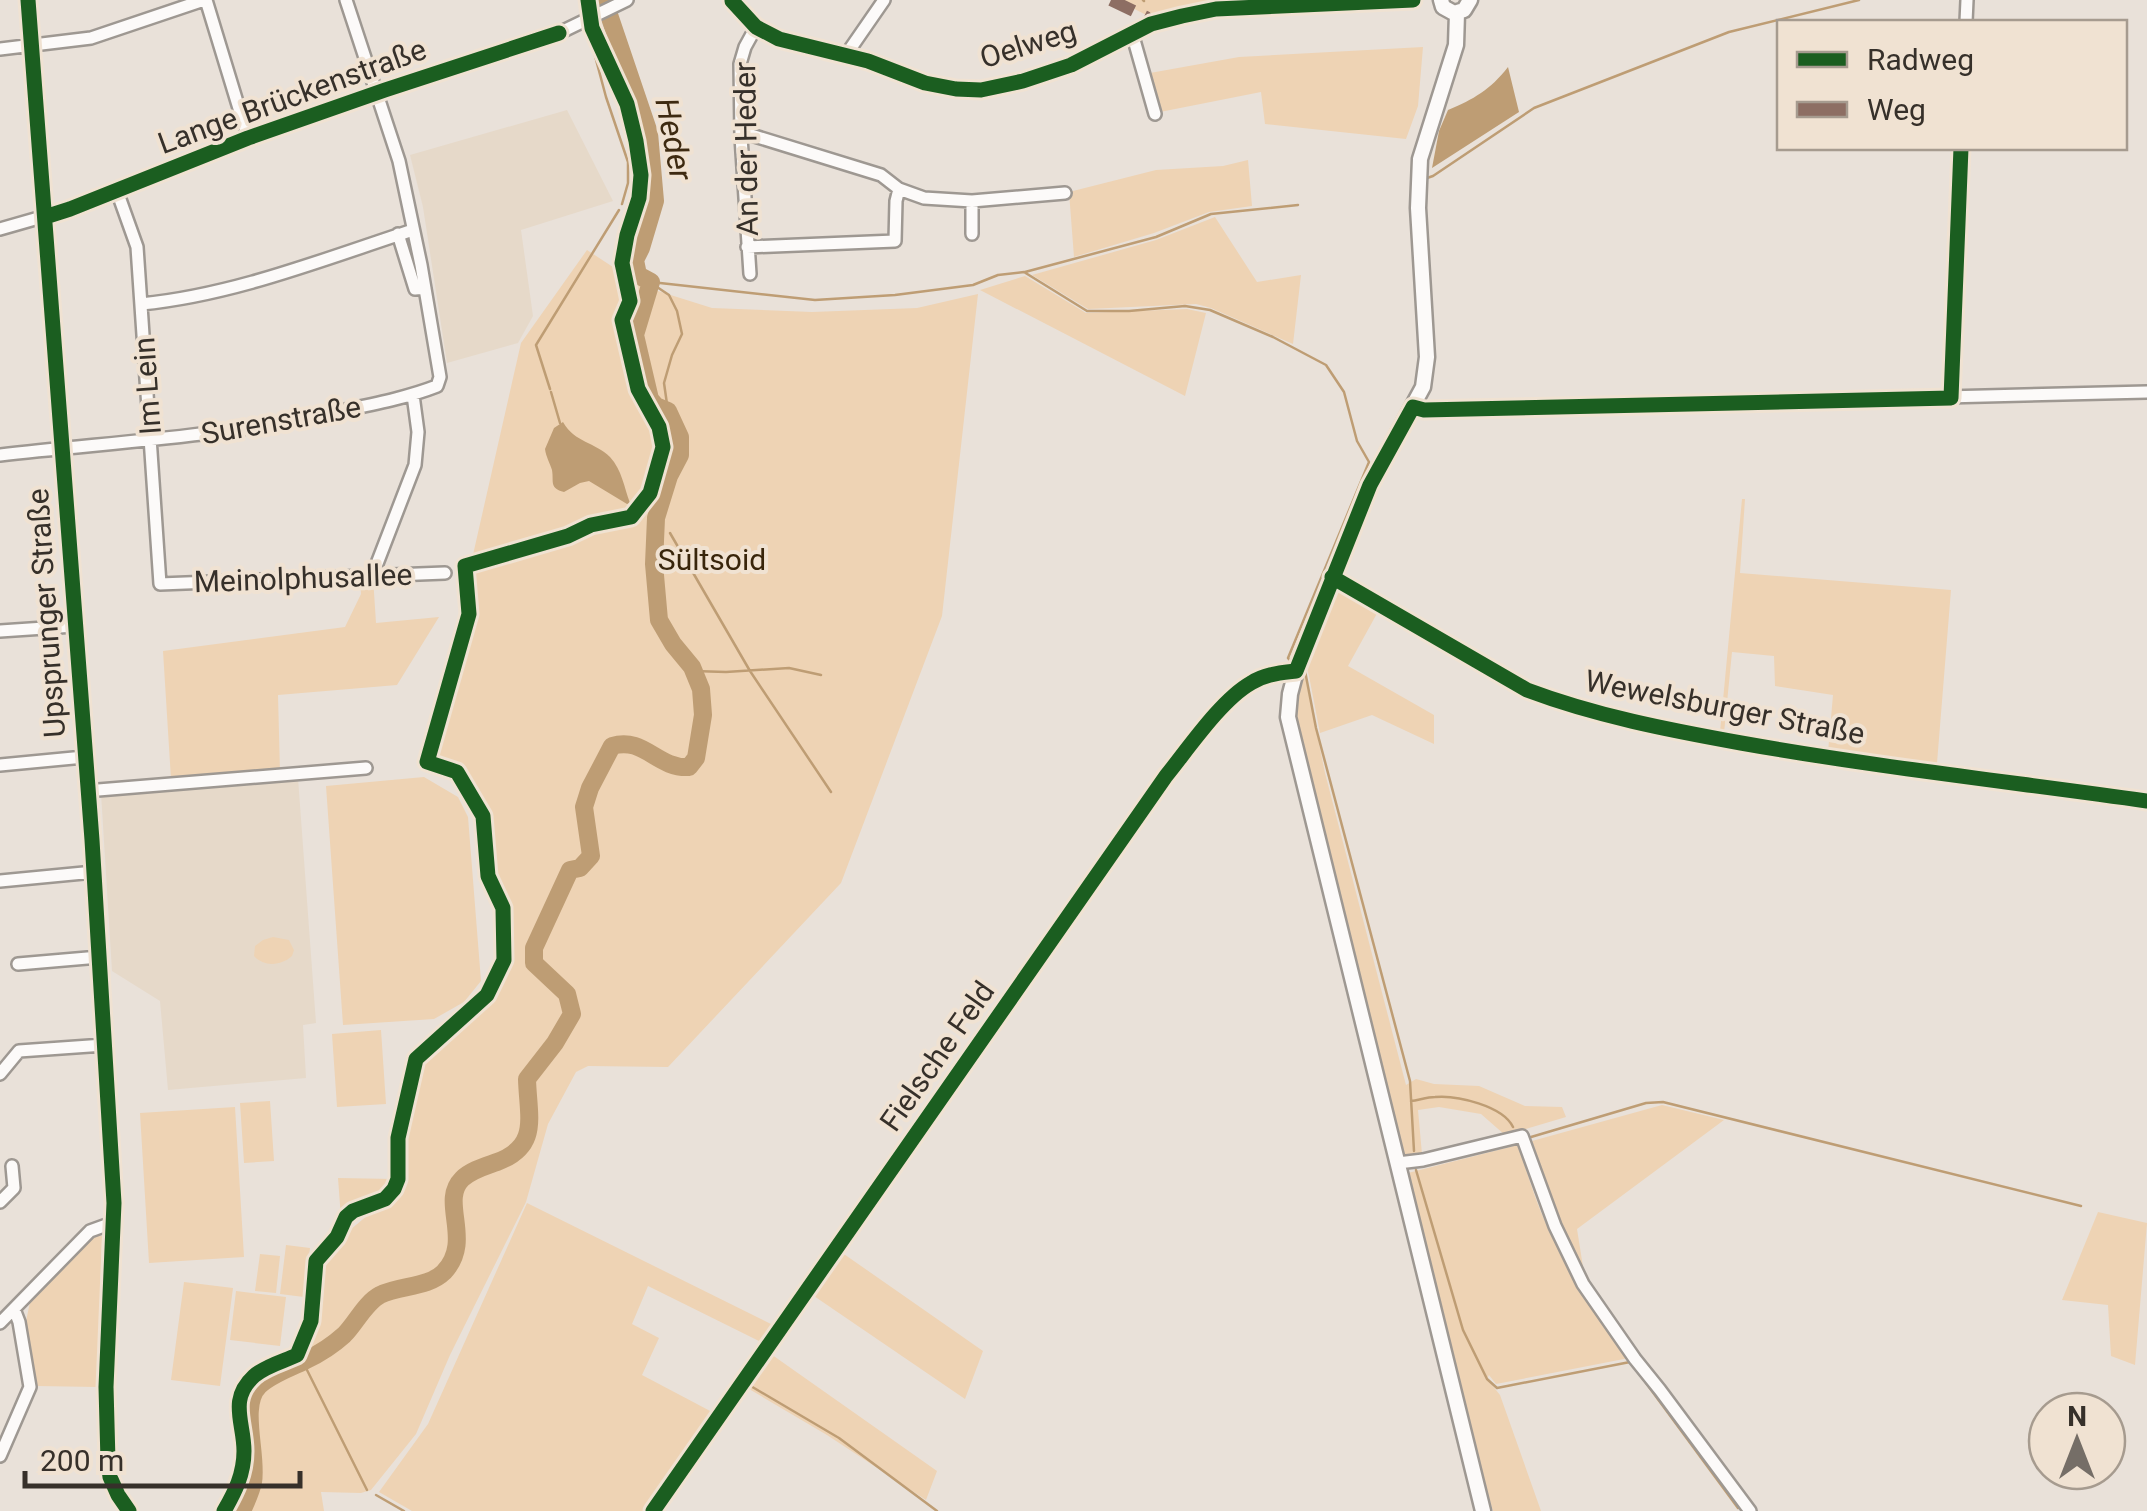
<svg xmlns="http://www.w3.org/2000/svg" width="2147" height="1511" font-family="Roboto,sans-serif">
<rect width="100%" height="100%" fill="#e9e1d9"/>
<path fill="#e6d9c9" d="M567 110 613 201 521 230 533 316 518 343 447 363 423 207 410 155Z
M298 778 316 1023 303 1025 306 1078 168 1090 160 1001 112 971 101 793Z"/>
<path fill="#eed3b4" d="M1117 0H1316C1274 2 1187 0 1152 18Z
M1423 47 1418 106 1406 139 1265 124 1261 92 1160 112 1150 73 1239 57Z
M1248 160 1252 206 1209 212 1154 233 1074 257 1069 192 1156 170 1223 166Z
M1215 217 1257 282 1301 275 1293 344 1211 308 1196 304 1088 309 1032 275 1156 240Z
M587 250 642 286 712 308 812 312 917 308 978 294 942 616 841 883 668 1067 588 1066 576 1072 548 1124 526 1202 450 1355 416 1434 371 1490 361 1493 321 1492 324 1511H237L247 1447 242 1412 243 1395 257 1379 302 1355 320 1322V1264L344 1235 405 1184 401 1138 419 1060 490 996 508 957 509 916 484 856 485 813 461 770 430 757 472 612 470 568 521 343Z
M1025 276 1086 313 1187 309 1206 313 1185 396 980 290Z
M1742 499H1745L1740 573 1951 590 1937 763 1828 752 1833 695 1775 686 1774 656 1732 652 1724 733 1720 732Z
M373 577 376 623 439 617 397 685 278 695 280 772 171 779 163 651 345 627 361 594 360 578Z
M1339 586 1380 608 1348 666 1434 715V744L1372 715 1320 733 1309 676 1307 669 1303 667 1333 588Z
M1301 673 1305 676 1325 773 1406 1085 1416 1079 1434 1084 1479 1086 1525 1106 1562 1107 1566 1117 1505 1135 1481 1114 1439 1107 1418 1110 1422 1154 1408 1156 1403 1153 1295 721 1296 689Z
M424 777 458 797 468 817 481 981 464 1002 434 1019 343 1025 326 786Z
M273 937 289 940 294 950 292 956C281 966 264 967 254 956L255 946 263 940Z
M381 1030 386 1104 337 1107 332 1034Z
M270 1101 274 1161 244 1163 240 1103Z
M1662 1105 1724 1120 1577 1229 1584 1273 1569 1247 1532 1141Z
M235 1107 244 1257 149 1263 140 1113Z
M1518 1145C1527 1172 1535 1200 1547 1226 1568 1274 1599 1316 1629 1358L1496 1384 1489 1375 1487 1379 1500 1395 1541 1511H1493L1473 1444 1408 1173Z
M338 1178 395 1179 385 1197 351 1210 341 1218Z
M527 1203 775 1326 763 1343 648 1286 632 1324 659 1338 642 1375 714 1413 648 1511H412L379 1492 428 1424Z
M2098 1212 2147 1223 2135 1365 2111 1356 2108 1305 2062 1300Z
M94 1234 102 1236 97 1387 37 1386 25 1326 30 1302Z
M286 1245 310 1248 304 1297 280 1294Z
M841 1252 983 1351 965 1399 811 1294Z
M260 1254 280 1256 276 1293 255 1291Z
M184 1282 233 1288 220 1386 171 1380Z
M236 1291 286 1297 280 1346 230 1340Z
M768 1352 937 1471 926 1500 827 1435 744 1386Z"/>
<path fill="#be9d74" d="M1508 67 1519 112 1432 168 1439 131 1448 110C1474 99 1490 90 1508 67Z
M563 422C575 443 595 442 610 457 622 470 624 487 630 503L627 504 589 481 580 483 564 492C549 488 554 482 552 470 550 463 546 457 545 449L554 428Z"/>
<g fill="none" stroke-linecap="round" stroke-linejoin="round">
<path stroke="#be9d74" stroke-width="2.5" d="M582 0 585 12
M1143 0 1144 1
M587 26 606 97 628 162V183L622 204
M1427 178 1433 176 1534 108 1729 32 1859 0
M1025 272 1156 237 1211 214 1298 205
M651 282 815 300 895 295 973 285 998 275 1024 272 1087 311H1129L1185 306 1210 310 1273 337 1326 365 1344 392 1357 441 1369 462 1288 658 1292 662
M651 283 669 295 677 311 682 334 672 355 664 383 668 411
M550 389 536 345 619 210
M551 392 560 423
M670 533 750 671 831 792
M1341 576 1528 684 1637 716
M1303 669 1305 671 1316 728 1410 1081 1414 1151
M694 671 726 672 789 668 821 675
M1866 757 2147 794
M1411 1101C1419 1100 1427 1097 1435 1097 1457 1095 1503 1106 1513 1127
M1531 1137 1646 1103 1663 1102 2081 1206
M1416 1170 1463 1330 1487 1379 1497 1388 1630 1362
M303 1362 367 1490
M1635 1368 1738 1508
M749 1385 839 1438 937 1511
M376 1495 404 1511"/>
<path stroke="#be9d74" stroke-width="18" d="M242 1511C246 1502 251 1492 253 1482 258 1456 239 1405 259 1386 271 1374 291 1368 306 1360 319 1354 334 1344 344 1335 356 1323 365 1303 380 1295 400 1285 428 1288 444 1272 474 1240 439 1202 462 1179 471 1170 486 1166 497 1162 540 1146 528 1117 527 1079L555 1043 572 1014 567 994 534 963V948L570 870 580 868 591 856 584 807 590 788 612 746C644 736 657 769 689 767L696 758 703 715 701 689 692 667 673 644 659 620 654 564 656 518 669 476 680 455V437L668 411 656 406 650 399 635 335 651 282 638 275 635 260 641 248 655 201 649 133 604 0"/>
<g stroke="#9e9892" stroke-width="16">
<path id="minor" d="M28 0 92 840 114 1203 106 1387 108 1461 110 1477 118 1495 129 1511
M206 0 248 138
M731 0 756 27 779 39 868 61 925 83 956 89 981 90 1023 81 1071 65 1151 24 1182 16 1216 9 1413 0
M1966 22 1967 0
M1132 33 1155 114
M0 49 91 38 204 0
M846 55 884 0
M741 134H748L881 175 899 189 924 198 972 201 1065 193
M117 191 137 247 160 584 445 573
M972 201V234
M0 229 70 209 248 138 378 92 559 33 627 0
M398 234 415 289 425 288
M747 247 895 241 896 201 899 189
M750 274 741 137 740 64 745 47 756 27
M141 304C234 295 324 259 413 230
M1951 398 1961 148
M1413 407 1424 410 2147 392
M0 455C114 442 229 436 341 411 374 404 406 398 437 386L440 377 421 265 399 161 346 0
M373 574 415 465 418 432 413 395
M1332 577 1527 690C1596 716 1669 730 1741 743 1876 767 2012 782 2147 801
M0 631 74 626
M0 765 84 757
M86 791 366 768
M0 881 94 872
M18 964 99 957
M0 1074 19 1051 104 1045
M1398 1163 1423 1160 1522 1136 1555 1226 1583 1284 1635 1359 1660 1390 1750 1511
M0 1202 14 1188 12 1166
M0 1323 90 1231 112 1223
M0 1456 30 1387 19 1322 14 1309
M653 1511 1166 776C1188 749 1221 700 1251 683 1265 674 1280 673 1296 671"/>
</g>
<g stroke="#9e9892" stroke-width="19">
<path id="major" d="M1441 0 1443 7 1454 13 1464 10 1470 0
M1457 13 1456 45 1420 159 1418 208 1427 357 1423 387 1370 485 1332 577 1296 671 1290 694 1288 717 1483 1511"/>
</g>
<use href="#minor" stroke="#fcfaf9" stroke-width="11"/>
<use href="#major" stroke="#fcfaf9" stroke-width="14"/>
<path stroke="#8d6e63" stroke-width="12" stroke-dasharray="25 12" stroke-linecap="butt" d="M1111 0 1146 17 1151 24"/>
<g stroke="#f0e2d2" stroke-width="21">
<path id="cycleway" d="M28 0 92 840 114 1203 106 1387 108 1461 110 1477 118 1495 129 1511
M732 1 756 27 779 39 868 61 925 83 956 89 981 90 1023 81 1071 65 1151 24 1182 16 1216 9 1413 0
M45 217 70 209 248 138 385 90 559 33
M1332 577 1527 690C1596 716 1669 730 1741 743 1876 767 2012 782 2147 801
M224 1511C235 1492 244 1474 244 1451 244 1422 228 1400 254 1376 265 1366 284 1361 297 1355L311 1321 316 1261 337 1237 346 1217 353 1211 385 1199 394 1189 398 1179V1138L416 1059 487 995 504 960 503 908 488 876 483 816 457 772 427 762 469 614 465 566 568 536 591 525 631 517 650 493 663 447 659 427 638 389 622 320 630 301 622 263 627 235 639 198 641 175 636 141 627 104 592 28 588 0
M653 1511 1166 776C1188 749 1221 700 1251 683 1265 674 1280 673 1296 671L1370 485 1413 407 1424 410 1951 398 1961 148"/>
</g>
<use href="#cycleway" stroke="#1b5e20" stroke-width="15"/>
</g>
<g text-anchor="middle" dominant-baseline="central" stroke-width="8" stroke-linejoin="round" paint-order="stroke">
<g font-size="30" fill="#36302a" stroke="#f0e2d2">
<text transform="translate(1028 44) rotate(-17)">Oelweg</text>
<text transform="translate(292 96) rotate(-20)">Lange Brückenstraße</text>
<text transform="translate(746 149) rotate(-91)">An der Heder</text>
<text transform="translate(147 386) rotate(-94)">Im Lein</text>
<text transform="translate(281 420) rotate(-10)">Surenstraße</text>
<text transform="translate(303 578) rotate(-2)">Meinolphusallee</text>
<text transform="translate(46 613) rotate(-94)">Upsprunger Straße</text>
<text transform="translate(1725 707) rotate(11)">Wewelsburger Straße</text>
<text transform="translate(937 1056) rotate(-55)">Fielsche Feld</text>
</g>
<g font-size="30" fill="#38250b" stroke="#f0e2d2">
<text x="712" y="559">Sültsoid</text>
</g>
<g font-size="32" font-style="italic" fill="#3e2a11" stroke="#f0e2d2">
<text transform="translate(674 139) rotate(79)">Heder</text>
</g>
</g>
<rect x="1777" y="20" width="350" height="130" fill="#f0e2d2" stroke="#a69b8f" stroke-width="2.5"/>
<rect x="1797" y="52" width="50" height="15" fill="#1b5e20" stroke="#a69b8f" stroke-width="2.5"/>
<text x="1867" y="70" font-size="30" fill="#36302a">Radweg</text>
<rect x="1797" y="102" width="50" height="15" fill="#8d6e63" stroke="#a69b8f" stroke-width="2.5"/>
<text x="1867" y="120" font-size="30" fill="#36302a">Weg</text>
<g transform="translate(2077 1441)"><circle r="48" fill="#f0e2d2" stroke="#a69b8f" stroke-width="2.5"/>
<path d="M0-8L18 38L0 25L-18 38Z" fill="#756e67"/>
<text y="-15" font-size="28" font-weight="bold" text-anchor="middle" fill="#36302a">N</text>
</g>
<path d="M25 1471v15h275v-15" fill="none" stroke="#36302a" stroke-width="5"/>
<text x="40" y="1471" font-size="30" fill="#36302a" stroke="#f0e2d2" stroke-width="8" paint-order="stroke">200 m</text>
</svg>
